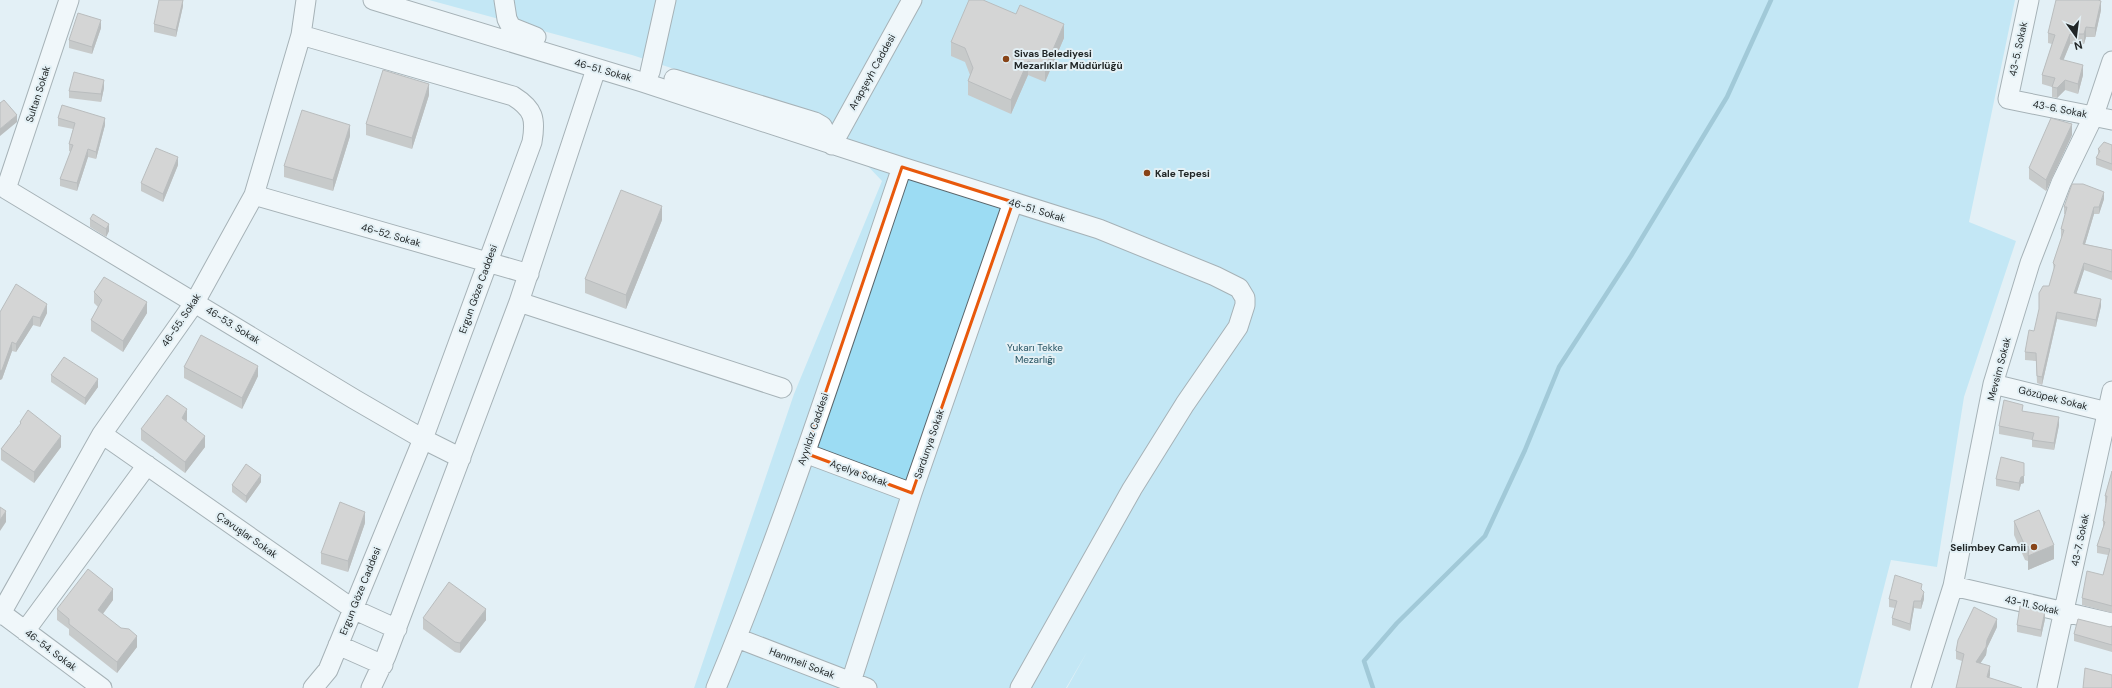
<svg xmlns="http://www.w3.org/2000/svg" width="2112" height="688" font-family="'DM Sans',sans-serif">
<rect width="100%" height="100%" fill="#e3f0f5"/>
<path fill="#9cdcf3" d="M429 0H2015L1969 222 2016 241 1964 397 1937 567 1891 560 1858 688H1067L1087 652 1066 688H694L794 394 882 181 822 118 632 55Z"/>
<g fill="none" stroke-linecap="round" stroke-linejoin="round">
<path stroke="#519ab3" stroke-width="4.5" d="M1373 688 1364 661 1397 623 1485 536 1525 450 1559 367 1631 256 1727 97 1771 0"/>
<g stroke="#5b666b" stroke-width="21">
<path id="minor" d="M69 0 6 189 354 399 423 439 461 458
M373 0 642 82 902 167 1099 229 1215 276 1239 288 1245 298V305L1238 327 1185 404 1132 489 1020 688
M504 0 507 19 511 27 536 37
M2029 0 2008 99 2112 120
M301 35 513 96C534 109 536 119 532 142L423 439 328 670 313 688
M650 72 666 0
M674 79 815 122 822 126 832 145
M832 145 912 0
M254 195 529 274
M519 302 782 388
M1993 384 2112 413
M102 434 353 609 397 629
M805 453 912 493
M1953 586 2112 623
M0 612 102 688
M0 615 102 434 195 302 254 195 301 35 306 0
M25 631 147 465
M737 638 867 688
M338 645 383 665
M371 688 386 656 519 302 596 69
M716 688C787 518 843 342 902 167
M849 688 912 493 1013 202
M1921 688 1953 586 1993 384 2030 263 2061 183 2094 115 2112 61
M2047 688 2112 391"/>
</g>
<use href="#minor" stroke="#fff" stroke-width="19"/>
</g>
<path fill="#a59b96" d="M183 6 176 37 154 32V24Z
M2101 10 2095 37H2086L2084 44H2070L2063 60 2083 75 2078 94 2065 90 2057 98 2052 97V87L2042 84V75L2052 44 2048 43V33Z
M101 28 92 54 69 48V40Z
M1064 38 1045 82 1028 75 1011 114 968 95V81L970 75 965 62 951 56V42Z
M104 88 101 102 69 98V91Z
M429 95 412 149 366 135V124Z
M58 118 105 125 96 159 88 157 77 191 60 186V179L71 152 69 151V144L73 129 58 126Z
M2072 135 2046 191 2029 179V168Z
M350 136 333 191 284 177V166Z
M2112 145V171L2096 165V158L2098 155V149Z
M178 165 163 202 141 191V183Z
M2104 199 2099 214H2094L2085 244 2112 250V280L2084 270 2076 294 2101 306 2096 327 2057 319 2042 385 2037 383 2036 361 2025 360V352L2034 331 2054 271 2053 263 2062 237H2061V229L2065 214H2064V207Z
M90 219 109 231 106 237 90 227Z
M662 220 626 309 585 293V279Z
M94 292 147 313 123 352 91 331V320L98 307 94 303Z
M0 312 47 313 40 327 33 325 16 352 12 351 2 379 0 380Z
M184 367 258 376 242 409 184 378Z
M51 375 98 387 85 405 51 382Z
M2023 411 2059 425 2054 450 2032 447V440L1999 434V426Z
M187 420 186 421 205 447 185 473 141 440V429Z
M20 422 61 447 34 483 1 460V449L20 425Z
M2112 471V613L2082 605V598L2103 575 2108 555 2097 553V546L2103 528V521L2106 503H2105V496Z
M1996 479 2024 483 2021 484 2019 491 1996 486Z
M261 482 246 503 232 492V485Z
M2014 521 2054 559 2028 570V561L2025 560 2014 535Z
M365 523 348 572 321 564V553Z
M1922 590 1924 599 1921 609 1914 608 1910 631 1892 625V618L1895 608 1889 607V599Z
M113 600 103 614 137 647 117 673 69 635V629L57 620V609Z
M423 618 486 620 460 653 455 652 423 629Z
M2045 619 2041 637 2017 632V625Z
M2112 626V652L2074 641V634Z
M1997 627 1987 648 1986 655 1980 663 1990 675 1989 678 1956 688 1962 661 1956 659V651Z"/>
<path fill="#867e7a" d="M183 0V6L176 37V30Z
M2101 1V10L2095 37V28Z
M101 20V28L92 54V47Z
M1064 24V38L1045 82V68Z
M2086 27V37L2084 44V34Z
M2070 34V44L2060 69V59Z
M1028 61V75L1011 114V100Z
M2083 65V75L2078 94V84Z
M104 80V88L101 102V94Z
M2065 80V90L2057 98V88Z
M429 84V95L412 149V138Z
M17 115V122L0 136V129Z
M105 118V125L96 159V152Z
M2072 124V135L2046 191V180Z
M350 125V136L333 191V180Z
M88 149V157L77 191V183Z
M178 157V165L163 202V194Z
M2104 192V199L2099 214V207Z
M662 206V220L626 309V295Z
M2094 207V214L2083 251V244Z
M109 224V231L106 237V229Z
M2084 263V270L2074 301V293Z
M2101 299V306L2096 327V320Z
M147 302V313L123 352V341Z
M47 304V313L40 327V318Z
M2057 312V319L2042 385V377Z
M33 316V325L16 352V344Z
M12 342V351L2 379 0 380V371Z
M258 366V376L242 409V398Z
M98 379V387L85 405V398Z
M187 409V420L182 429V418Z
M2059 417V425L2054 450V443Z
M61 436V447L34 483V472Z
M205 436V447L185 473V462Z
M261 475V482L246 503V496Z
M2024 476V483L2021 484 2019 491V483L2021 477Z
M6 511V522L0 531V520Z
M365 512V523L348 572V561Z
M2054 545V559L2028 570V556Z
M113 589V600L98 620V610Z
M1924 592V599L1921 609V601Z
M1914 601V608L1910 631V624Z
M486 609V620L460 653V643Z
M2045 611V619L2041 637V630Z
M1997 619V627L1987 648 1986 655 1976 670V662Z
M137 636V647L117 673V662Z
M1990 666V675L1987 685V677Z"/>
<path fill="#c0b4ae" stroke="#867e7a" d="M159 0H183L176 30 154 24Z
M969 0H983L1016 14 1020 5 1064 24 1045 68 1028 61 1011 100 968 81 973 68 965 48 951 42Z
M2056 0H2098L2101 1 2095 28 2086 27 2084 34H2070L2060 59 2083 65 2078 84 2065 80 2057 88 2052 87 2055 78 2042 75 2055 35 2048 33Z
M78 13 101 20 92 47 69 40Z
M383 70 429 84 412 138 366 124Z
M74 72 104 80 101 94 69 91Z
M4 100 17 115 0 129V103Z
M62 105 105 118 96 152 88 149 77 183 60 179 73 145 69 144 75 123 58 118Z
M302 110 350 125 333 180 284 166Z
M2051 118 2072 124 2046 180 2029 168Z
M2104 142 2112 145V164L2096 158 2100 151 2098 149Z
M156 148 178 157 163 194 141 183Z
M2072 184H2083L2104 192 2099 207H2094L2083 244 2112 250V272L2084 263 2074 293 2101 299 2096 320 2057 312 2042 377 2037 376 2036 353 2025 352 2029 330 2034 331 2039 309V293L2043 286H2049L2055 265 2053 263 2064 230 2061 229 2067 207H2064Z
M621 190 662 206 626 295 585 279Z
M93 214 109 224 106 229 90 219Z
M104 277 147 302 123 341 91 320 102 300 94 292Z
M16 284 47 304 40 318 33 316 16 344 12 342 2 370 0 371V312Z
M201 335 258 366 242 398 184 367Z
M64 357 98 379 85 398 51 375Z
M167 395 187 409 182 418 205 436 185 462 141 429Z
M2004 400 2023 405 2022 411 2059 417 2054 443 2032 440 2034 433 1999 426Z
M28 410 61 436 34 472 1 449 21 423 20 422Z
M2001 457 2024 463V476L2021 477 2019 483 1996 479Z
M246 464 261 475 246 496 232 485Z
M2112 471V606L2082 598 2087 571 2103 575 2110 549 2097 546 2105 522 2103 521 2107 496H2105Z
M340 502 365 512 348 561 321 553Z
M0 507 6 511 0 520Z
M2039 510 2054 545 2028 556 2029 547 2025 546 2014 521Z
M88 569 113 589 98 610 121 628 129 629 137 636 117 662 69 624V619L57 609Z
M1895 575 1922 584 1921 589 1924 592 1921 601H1914L1910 624 1892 618 1897 601 1889 599Z
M449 582 486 609 460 643 455 642 423 618Z
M2020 606 2045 611 2041 630 2017 625Z
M1974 607 1997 619 1987 640 1986 647 1976 662 1990 666 1987 677 2022 688H1956L1964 654 1956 651 1958 640Z
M2078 619 2110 627 2112 626V645L2074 634Z
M2085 668 2112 675V688H2083Z"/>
<path d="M0 0H2112V688H0ZM902 167 1013 202 912 493 805 453Z" fill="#e3f0f5" fill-opacity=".55" fill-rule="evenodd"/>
<path fill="none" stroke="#e8590c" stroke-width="3" stroke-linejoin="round" d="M902 167 1013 202 912 493 805 453Z"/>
<g fill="#884418" stroke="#e3f0f5" stroke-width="1.5">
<circle cx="1006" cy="59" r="4"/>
<circle cx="1147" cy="173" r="4"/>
<circle cx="2034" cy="547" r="4"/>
</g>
<g text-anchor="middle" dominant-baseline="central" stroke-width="4" stroke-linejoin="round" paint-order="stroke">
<g font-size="10" fill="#212627" stroke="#e3f0f5">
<text transform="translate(2018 49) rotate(-78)">43-5. Sokak</text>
<text transform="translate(603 70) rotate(16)">46-51. Sokak</text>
<text transform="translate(872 72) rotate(-61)">Arapşeyh Caddesi</text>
<text transform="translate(38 94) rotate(-72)">Sultan Sokak</text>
<text transform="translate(2060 109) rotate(11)">43-6. Sokak</text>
<text transform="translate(1037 210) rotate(17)">46-51. Sokak</text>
<text transform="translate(391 235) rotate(16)">46-52. Sokak</text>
<text transform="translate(478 289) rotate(-70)">Ergun Göze Caddesi</text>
<text transform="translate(181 320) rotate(-56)">46-55. Sokak</text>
<text transform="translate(233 325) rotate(32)">46-53. Sokak</text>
<text transform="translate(1999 369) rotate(-75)">Mevsim Sokak</text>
<text transform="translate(2053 398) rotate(14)">Gözüpek Sokak</text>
<text transform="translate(813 429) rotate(-71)">Ayyıldız Caddesi</text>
<text transform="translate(929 444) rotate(-71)">Sardunya Sokak</text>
<text transform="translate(859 473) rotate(20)">Açelya Sokak</text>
<text transform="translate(247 535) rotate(35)">Ç:avuşlar Sokak</text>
<text transform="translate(2080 540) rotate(-78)">43-7. Sokak</text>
<text transform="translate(360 591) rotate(-68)">Ergun Göze Caddesi</text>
<text transform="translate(2032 605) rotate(13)">43-11. Sokak</text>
<text transform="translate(51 650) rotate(37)">46-54. Sokak</text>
<text transform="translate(802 663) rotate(21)">Hanımeli Sokak</text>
</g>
<g font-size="10" font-weight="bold" fill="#212627" stroke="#e3f0f5" text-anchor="start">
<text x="1014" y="53">Sivas Belediyesi<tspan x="1014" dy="12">Mezarlıklar Müdürlüğü</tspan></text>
<text x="1155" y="173">Kale Tepesi</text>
<text x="2026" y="547" text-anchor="end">Selimbey Camii</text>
</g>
<g font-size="10" fill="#275463" stroke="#e3f0f5">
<text x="1035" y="347">Yukarı Tekke<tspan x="1035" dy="12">Mezarlığı</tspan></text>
</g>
</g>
<g transform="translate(2076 36) rotate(166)" stroke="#e3f0f5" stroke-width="3" paint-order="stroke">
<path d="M0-3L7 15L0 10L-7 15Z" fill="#212627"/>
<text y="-6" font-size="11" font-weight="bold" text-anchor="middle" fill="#212627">N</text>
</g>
</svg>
